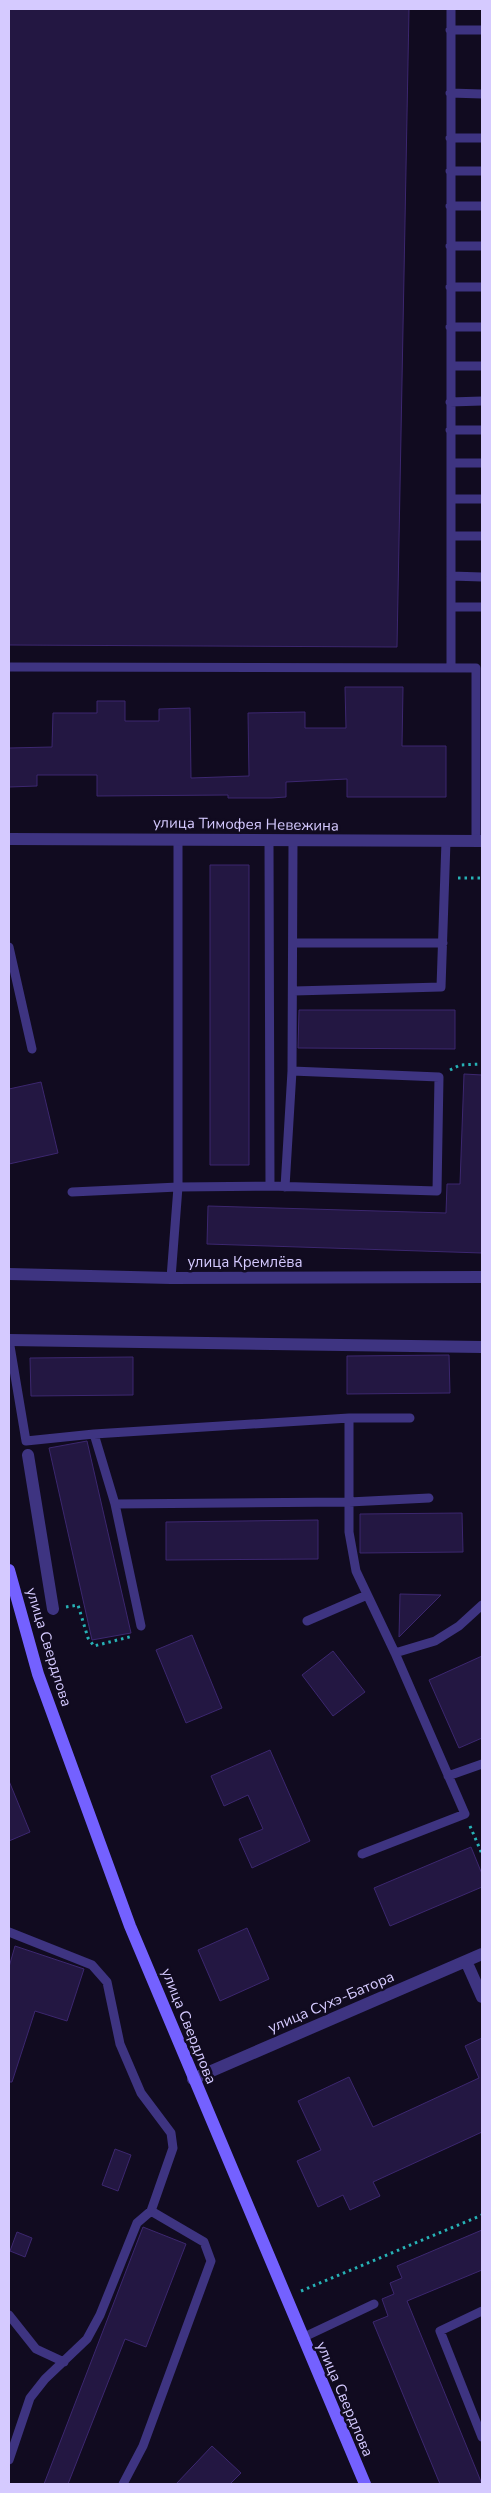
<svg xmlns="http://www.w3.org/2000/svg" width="491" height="2493" font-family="'Nunito Sans',sans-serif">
<rect width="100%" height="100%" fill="#110b20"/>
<path fill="#231742" stroke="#3c276f" d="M9 9H409L397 647 9 645Z
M345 687H403L402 746H446V797H347V779L286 782V797L271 798H228V795L97 796V775H37V786L9 787V748L52 747 53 713H97V701H125V721H159V709L190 708 191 778 249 776 248 713 305 712V728H346Z
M210 865H249V1165H210Z
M299 1010H455V1049L298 1048Z
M464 1074 482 1075V1253L207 1244 208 1206 446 1213 447 1184H460Z
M41 1082 58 1153 9 1164V1089Z
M449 1355 450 1393 347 1394V1356Z
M133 1357V1395L31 1396 30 1358Z
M87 1441 131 1633 92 1640 49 1448Z
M462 1513 463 1552 360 1553V1514Z
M318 1520V1559L166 1560V1522Z
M400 1594 441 1595 399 1637Z
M192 1635 222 1708 186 1723 156 1650Z
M333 1651 365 1692 333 1716 302 1675Z
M482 1656V1738L459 1748 429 1680Z
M270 1750 310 1841 252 1868 239 1839 263 1829 248 1795 224 1806 211 1776Z
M9 1781 30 1832 9 1841Z
M471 1847 482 1874V1887L390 1926 374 1888Z
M247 1928 269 1979 220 2001 198 1950Z
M15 1946 84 1969 67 2021 35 2011 12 2082H9V1967Z
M482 2038V2132L373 2182 380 2196 350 2210 343 2195 318 2207 297 2161 321 2150 298 2101 349 2077 373 2127 479 2078 465 2046Z
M115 2149 131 2155 118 2191 102 2185Z
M143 2227 186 2244 146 2347 125 2339 68 2484H44Z
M482 2230V2270L407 2301 482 2484H440L373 2322 388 2316 382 2299 394 2294 390 2283 402 2278 397 2266Z
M17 2232 32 2238 25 2257 10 2251Z
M212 2446 241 2473 230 2484H176Z"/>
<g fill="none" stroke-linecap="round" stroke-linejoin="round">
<path stroke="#27b2b6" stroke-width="3" stroke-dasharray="2.5 4" stroke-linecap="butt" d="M458 878H482
M450 1070 460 1065 482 1064
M66 1607 78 1605 88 1638 94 1646 133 1636
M470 1826 482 1854
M301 2291 482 2215"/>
<path stroke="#3e3481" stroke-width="9" d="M451 9V668
M450 30H482
M450 93 482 94
M450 138H482
M450 171H482
M450 206H482
M450 246H482
M450 287H482
M450 327H482
M451 366H482
M450 402 482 401
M450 430H482
M451 463H482
M451 499H482
M451 536H482
M451 576 482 577
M451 607H482
M9 667 476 668V841
M269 842 270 1186 437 1191 439 1077 292 1071
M293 943H443
M9 947 32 1049
M294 991 441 987 446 841
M285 1187 292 1071 293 842
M72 1192 178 1187 270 1186
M171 1278 178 1187V839
M9 1340 26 1441 94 1434 115 1504 141 1626
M94 1434 349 1418H410
M115 1504 349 1502V1418
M307 1621 367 1595
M395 1653 356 1571 349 1532V1502L429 1498
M448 1776 482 1764
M362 1854 465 1814 395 1653 435 1641 459 1626 482 1605
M9 1932 92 1965 107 1982 120 2044 141 2093 171 2133 173 2148 151 2211
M482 2311 440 2331 482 2437
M9 2315 36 2349 64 2362
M302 2338 374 2304
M9 2460 30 2398 45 2379 87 2339 100 2315 137 2223 151 2211 204 2242 211 2261 143 2446 123 2484"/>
<path stroke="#3e3481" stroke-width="12" d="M28 1455 53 1609"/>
<path stroke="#3e3481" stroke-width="12" d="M9 1274 171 1278 482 1277
M9 1340 482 1347
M466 1961 482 1997
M193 2079 482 1954"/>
<path stroke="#3e3481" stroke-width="12" d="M9 839 482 841"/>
<path stroke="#7461ff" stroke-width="12" d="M9 1570 38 1674 130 1926 365 2484"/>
</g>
<g text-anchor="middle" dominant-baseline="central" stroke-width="5" stroke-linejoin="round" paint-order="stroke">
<g font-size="15" fill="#d5caff" stroke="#110b20">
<text transform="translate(246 824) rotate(1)">улица Тимофея Невежина</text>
<text x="245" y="1262">улица Кремлёва</text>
<text transform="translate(49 1647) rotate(73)">улица Свердлова</text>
<text transform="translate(331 2002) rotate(-23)">улица Сухэ-Батора</text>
<text transform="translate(189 2026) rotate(68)">улица Свердлова</text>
<text transform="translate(345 2399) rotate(67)">улица Свердлова</text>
</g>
</g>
<rect width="491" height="2493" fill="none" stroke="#d5caff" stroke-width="20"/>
</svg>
